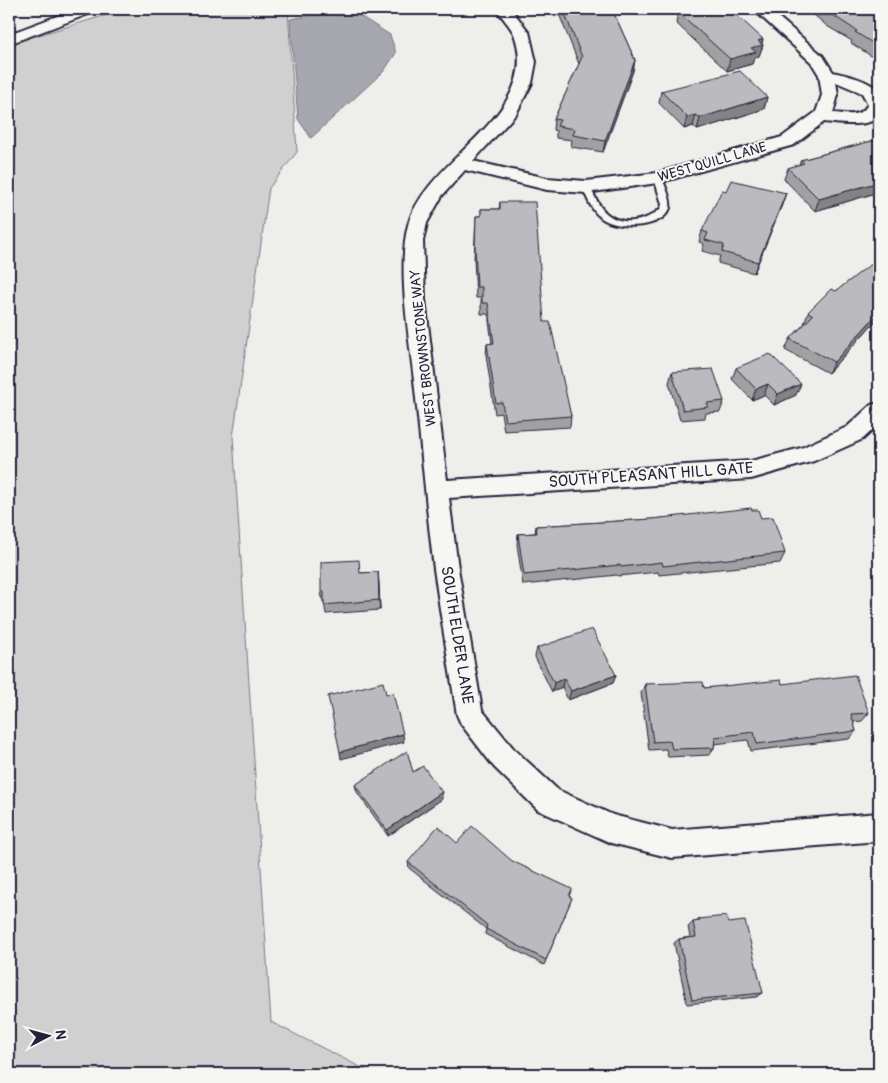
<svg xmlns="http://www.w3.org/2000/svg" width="888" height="1083" font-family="Pangolin,sans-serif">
<rect width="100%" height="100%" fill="#eeeeeb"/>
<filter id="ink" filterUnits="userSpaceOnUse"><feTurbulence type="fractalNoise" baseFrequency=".02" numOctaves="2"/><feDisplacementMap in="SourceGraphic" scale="10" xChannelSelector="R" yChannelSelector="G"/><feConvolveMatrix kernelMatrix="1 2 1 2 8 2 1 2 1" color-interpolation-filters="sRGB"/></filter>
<g filter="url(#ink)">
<path fill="#d0d0d1" stroke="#797986" d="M127 9H288L297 152 269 188 233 437 271 1022 374 1074H9V46L22 40Z"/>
<path fill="#a7a7af" stroke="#727281" d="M349 9 390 35 396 53 384 71 311 138 298 119 290 19Z"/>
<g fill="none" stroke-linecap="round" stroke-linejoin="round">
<g stroke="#22223b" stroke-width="4">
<path id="lane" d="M658 175 662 178C665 186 672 200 670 208 662 230 615 230 600 217 591 210 587 197 582 187L586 184 589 185C594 194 598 206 606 213 622 227 647 222 661 208L662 204 654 178Z"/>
</g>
<g stroke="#22223b" stroke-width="4">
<path id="street" d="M76 9H96L94 12 9 44V34Z
M497 9H511L529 32 536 62 532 83 516 114 473 161 547 178 586 181 657 173 782 137 816 112 822 95 819 75 811 62 753 9H769L823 56 833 72C846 75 861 78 873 86 879 90 879 96 879 103 879 106 880 111 879 114 874 129 836 123 824 122L794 145 658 183 586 193 547 190 465 170 442 196 427 223 423 241 425 299 447 480 751 461 801 448 847 427 871 405 879 403V424L863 439 814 461 751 479 449 498 458 568 482 710 514 749 558 790 613 815 672 830 879 813V841L672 858 611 843 538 810 494 767 461 724 457 715C449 666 441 618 434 569 426 506 421 443 414 380 409 337 397 267 408 225 427 156 544 116 514 34 510 25 501 17 497 9ZM836 82 862 93 868 104C861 118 846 114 833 113L838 95Z"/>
</g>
<use href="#lane" fill="#f6f6f2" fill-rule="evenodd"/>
<use href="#street" fill="#f6f6f2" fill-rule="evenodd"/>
</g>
<path fill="#a1a1a4" stroke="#22223b" d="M557 9H612L635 60 633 71 603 152 571 147 572 140 556 138V131L553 130 554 119 579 64Z
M807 9H879V61L851 43 852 41 827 26Z
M707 10 725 12 763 39 762 44 763 45 759 56 754 58 752 64 727 71 676 23 678 12Z
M661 91 767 97 764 109 697 130 693 126 684 129 659 103Z
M879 139V192L815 211 784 179 788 168 799 165 801 160Z
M726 191 786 193 754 273 718 263 720 256 702 251 704 244 699 242 702 231Z
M500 202 544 322 571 416 570 427 504 431 501 413 495 414 486 355 487 344 492 343 488 314H481V298H476L474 259 476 216H481V209H499Z
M879 260V317L828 373 785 350 790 339 804 324 808 312 836 291Z
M736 368 796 395 774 405 764 395 752 400 732 379Z
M672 372 724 401 720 412 706 413 705 418 680 420 669 383Z
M752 510 761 518 785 553 780 563 659 575 658 572 618 576 617 575 523 585 517 544 518 534 535 533 536 526 652 519Z
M378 572 380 610 326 614 324 602H323L321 592 361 573Z
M537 648 616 675 613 683 568 700 562 687 552 692 535 657Z
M645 684 704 688 782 684 869 713 862 721 853 722 856 731 849 739 751 751 748 740 714 744V748L709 755 668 757 666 749 649 750 641 693Z
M355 785 442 799 388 836 357 792Z
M457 843 512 861 572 898 544 965 485 934 486 929 409 868 408 862Z
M699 919 728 923 763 993 756 997 687 1004 674 943 679 939 690 937 688 927 693 922H696Z"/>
<path fill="#838386" stroke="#22223b" d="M763 39 761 45H763L759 56 754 58 752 64 727 71 730 59 751 48 758 41Z
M635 60 633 71 603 152 605 141Z
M767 97 764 109 697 130 700 118Z
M696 115 693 126 684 129 687 117Z
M879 182V192L815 211 819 199Z
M786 193 782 205 754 273 758 262Z
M879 312V317L828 373 834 362Z
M768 384 764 395 752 400 756 389Z
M801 384 796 395 774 405 778 394Z
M378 572 379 582 380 610 379 600Z
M616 675 613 683 568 700 571 691Z
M564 678 562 687 552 692 554 683Z
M403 734 404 742 341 759 340 752Z
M442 792V799L388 836 387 830Z"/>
<path fill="#bbbbbf" stroke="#22223b" d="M563 9H612L635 60 605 141 573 135 575 129 557 126 560 120 554 119 582 57Z
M692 9H706L707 10 713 9H721L725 12 731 10 763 39 758 41 763 45 751 48 756 52 730 59 678 12Z
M824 9H879V47L855 32 857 31 831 14Z
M740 71 767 97 700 118 696 115 687 117 661 91Z
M879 139V182L819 199 788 168 804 163 801 160Z
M731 180 786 193 758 262 722 252 724 245 705 240 708 233 702 231 722 190 726 191Z
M500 202H535L544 322H550L571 416 505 421 502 402 496 403 487 344 494 343 488 303H482V287H477L475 248 476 216H481V209H500Z
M879 260V312L834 362 790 339 813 315 808 312 831 289 836 291 867 267Z
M770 354 801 384 778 394 768 384 756 389 736 368Z
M713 369 724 401 707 403 708 407 683 410 672 372Z
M751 508 752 510H758L761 518 773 517 785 553 663 566 662 562 621 567 620 565 524 575 518 534 537 533 536 526 652 519Z
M359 560 360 573 378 572 379 600 324 605V592H321V562Z
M592 629 616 675 571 691 564 678 554 683 537 648Z
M855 675 869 713 851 714 856 731 757 744 754 732 715 737 714 748 672 749 670 741 653 742 645 684 703 682 704 688 781 680 782 684Z
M383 682 386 694 393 693 403 734 340 752 328 696Z
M407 751 413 772 423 766 442 792 387 830 355 785Z
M438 826 457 843 472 826 512 861 572 889 569 896 572 898 546 960 486 929 487 925 408 862Z
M726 916 728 923 745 921 763 993 692 1000 679 939 696 937 693 922 700 921 699 919Z"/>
</g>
<g text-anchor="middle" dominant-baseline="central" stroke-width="4" stroke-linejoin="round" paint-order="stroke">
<g font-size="14" fill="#22223b" stroke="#f6f6f2">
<text transform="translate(712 162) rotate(-16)">WEST QUILL LANE</text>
<text transform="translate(423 348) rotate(-96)">WEST BROWNSTONE WAY</text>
</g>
<g font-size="16" fill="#22223b" stroke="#f6f6f2">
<text transform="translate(651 475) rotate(-4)">SOUTH PLEASANT HILL GATE</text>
<text transform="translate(457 635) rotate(81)">SOUTH ELDER LANE</text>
</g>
</g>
<rect width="888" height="1083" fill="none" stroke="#f6f6f2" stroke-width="30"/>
<rect x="15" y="15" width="858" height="1053" fill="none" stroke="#22223b" stroke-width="2" filter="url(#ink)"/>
<g transform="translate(48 1036) rotate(84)" stroke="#f6f6f2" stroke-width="4" paint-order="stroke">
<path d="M0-4L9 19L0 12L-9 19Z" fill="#22223b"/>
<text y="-8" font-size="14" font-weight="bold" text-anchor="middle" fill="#22223b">N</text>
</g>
</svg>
